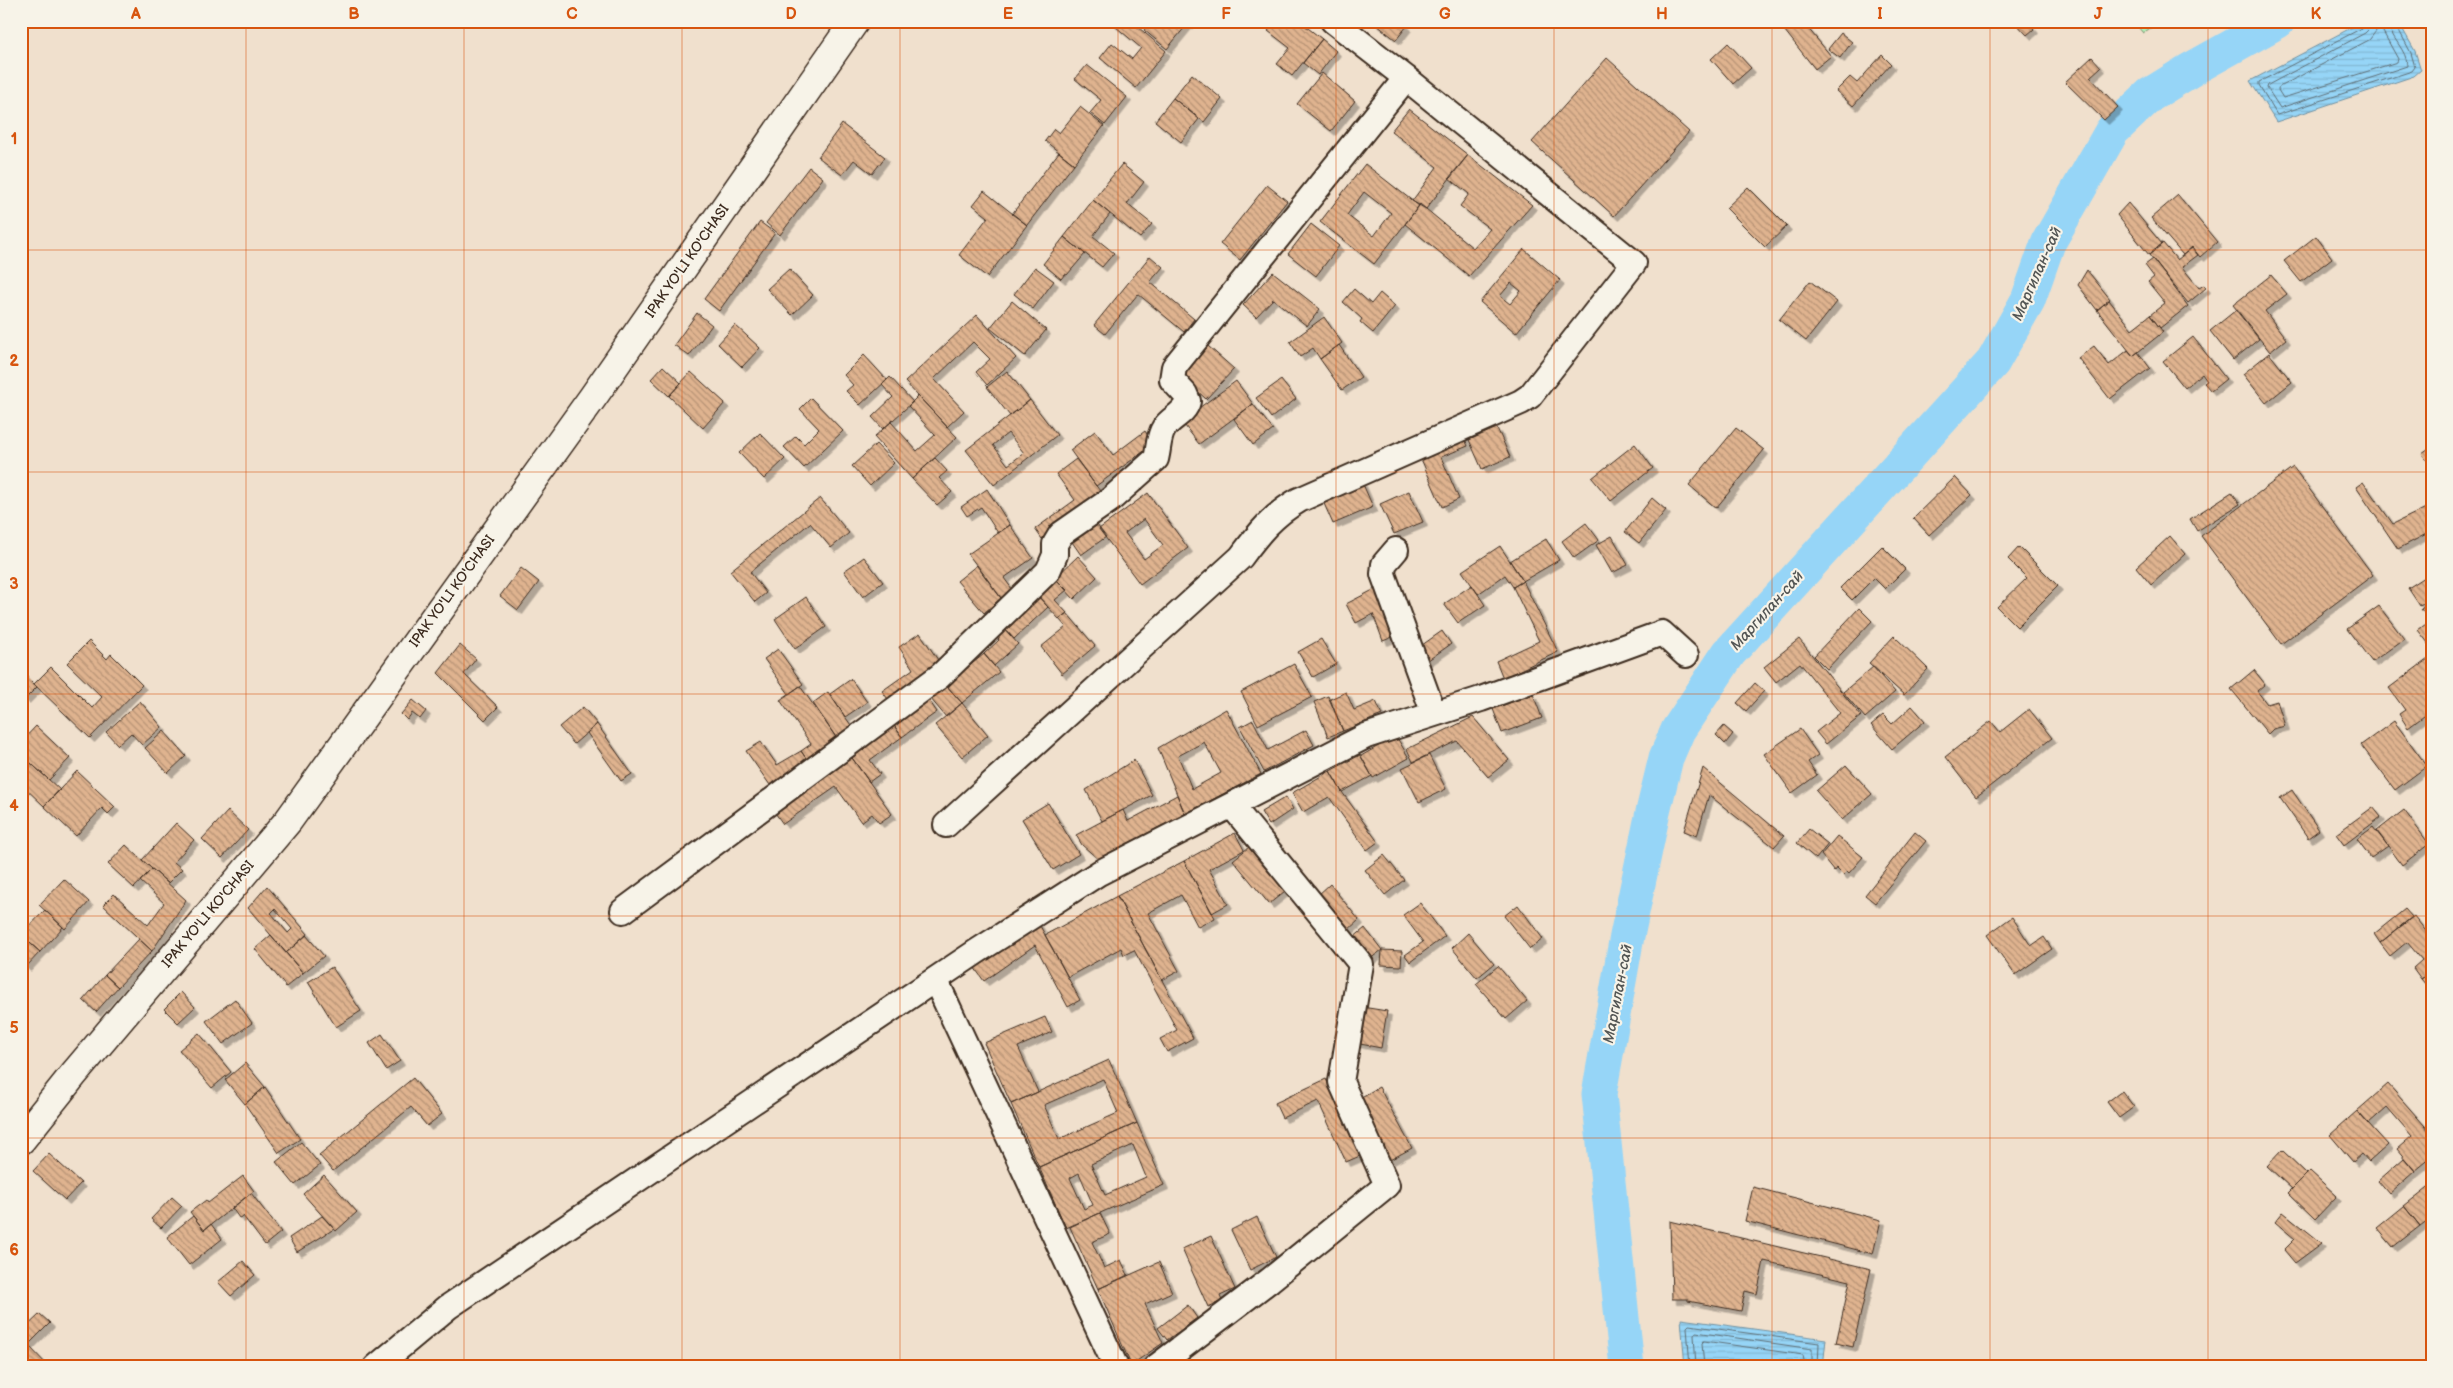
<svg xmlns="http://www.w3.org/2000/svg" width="2453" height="1388" font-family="'Balsamiq Sans',sans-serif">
<defs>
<pattern id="cemetery-stones" width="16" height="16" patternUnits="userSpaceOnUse" patternTransform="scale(1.25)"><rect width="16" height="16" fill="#b2f1b8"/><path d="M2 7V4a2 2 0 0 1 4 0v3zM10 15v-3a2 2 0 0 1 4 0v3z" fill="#9acf9e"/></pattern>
<pattern id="water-rules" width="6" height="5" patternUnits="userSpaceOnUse" patternTransform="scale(1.25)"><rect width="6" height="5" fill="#96d5f7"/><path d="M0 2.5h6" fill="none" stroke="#82b7d3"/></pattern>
<pattern id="building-back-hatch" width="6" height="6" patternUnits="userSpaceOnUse" patternTransform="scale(1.25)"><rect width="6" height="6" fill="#dfb38f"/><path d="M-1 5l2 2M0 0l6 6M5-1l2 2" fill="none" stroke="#b69274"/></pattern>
<filter id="shadow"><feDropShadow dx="4.5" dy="4.5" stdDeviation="0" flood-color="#0004"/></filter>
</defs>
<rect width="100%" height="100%" fill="#f0e0cd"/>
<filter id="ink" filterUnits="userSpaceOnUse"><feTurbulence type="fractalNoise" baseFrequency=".02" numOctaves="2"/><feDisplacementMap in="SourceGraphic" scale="10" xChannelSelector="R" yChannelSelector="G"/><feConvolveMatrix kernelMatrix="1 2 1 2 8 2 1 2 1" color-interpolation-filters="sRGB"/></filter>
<g filter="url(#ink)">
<path fill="url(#cemetery-stones)" stroke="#768e6b" d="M2133 21H2161L2143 33Z"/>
<path fill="url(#water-rules)" stroke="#7291a0" d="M2364 21H2398L2415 51 2421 70 2414 76 2276 122 2250 81Z
M1681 1319 1826 1339 1823 1367H1685Z"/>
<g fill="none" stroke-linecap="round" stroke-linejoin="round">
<path stroke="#5f6e75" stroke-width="1" d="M2365 21 2362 28 2259 82V85L2277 115 2412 71 2415 67 2411 53 2394 21
M2371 21 2370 28 2365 33 2268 85 2267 88 2280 108 2407 66C2408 50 2389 38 2388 21
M2378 29 2382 30 2398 59 2397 62 2283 98 2278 90 2279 87 2369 40Z
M1690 1367 1687 1327 1689 1325 1819 1343 1818 1367
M1696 1367 1694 1335 1696 1332 1812 1349V1367
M1704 1367 1702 1343 1704 1341 1803 1355 1805 1367"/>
<path stroke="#96d5f7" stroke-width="35" d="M1627 1367 1599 1094 1627 936 1653 812 1666 758 1678 730 1729 653 1993 362 2028 300 2048 243 2112 131 2150 95 2192 69 2278 21"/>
</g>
<path fill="url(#building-back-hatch)" stroke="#3b2a1e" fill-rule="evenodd" filter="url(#shadow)" d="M1109 21H1131L1166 51 1136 88 1100 58 1112 43 1132 59 1141 48Z
M1151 21H1190L1167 49 1144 30Z
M1276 21H1299L1322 39 1292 76 1277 64 1290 48 1268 31Z
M1372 21H1401L1407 26 1396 40Z
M1777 21H1802L1831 56 1815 69Z
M2014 21H2027L2034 29 2027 35Z
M1841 33 1852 42 1840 58 1828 49Z
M1322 39 1336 51 1318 75 1303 63Z
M1728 43 1751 68 1733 84 1711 59Z
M1882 55 1891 64 1853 106 1836 91 1850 77 1857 83Z
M2092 57 2101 67 2090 77 2118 107 2104 120 2065 82Z
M1607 58 1689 132 1614 216 1532 142Z
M1087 65 1127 97 1105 125 1090 113 1101 100 1075 79Z
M1322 73 1355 101 1331 131 1297 104Z
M1192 74 1222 99 1204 122 1173 98Z
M1173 98 1199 119 1181 142 1155 121Z
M1080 107 1104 126 1074 164 1045 141 1054 129 1059 133Z
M1409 109 1468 155 1426 209 1412 201 1437 167 1391 131Z
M842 124 885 157 872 174 854 160 842 175 818 157Z
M1059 152 1074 164 1027 225 1012 214Z
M1468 155 1532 205 1469 276 1405 224 1420 204 1473 248 1490 229 1460 206 1469 194 1449 178Z
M1122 164 1144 182 1127 204 1152 224 1140 238 1093 200Z
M1365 164 1419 206 1374 264 1320 222ZM1364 192 1391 213 1374 236 1347 215Z
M809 167 823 178 780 235 766 223Z
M1267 185 1287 201 1240 260 1220 244Z
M1748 187 1787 226 1765 247 1726 208Z
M984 191 1027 225 987 277 959 255 988 217 973 205Z
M2178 195 2217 242 2200 257 2192 247 2183 255 2151 218Z
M1093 200 1110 214 1093 236 1114 253 1102 267 1064 237Z
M2128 203 2162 244 2149 255 2117 215Z
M760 222 775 233 719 311 704 299Z
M1311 224 1339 246 1316 276 1288 254Z
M2316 236 2332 258 2301 282 2284 261Z
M1064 237 1085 254 1067 275 1065 274 1061 279 1043 264Z
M2163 243 2177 260 2192 248 2198 255 2182 267 2199 288 2204 285 2206 288 2188 303 2149 255Z
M1524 249 1560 280 1516 333 1480 302ZM1511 283 1521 291 1510 304 1500 296Z
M1150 256 1163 267 1150 282 1194 319 1184 332 1138 294 1105 334 1094 325Z
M2153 259 2188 306 2160 328 2150 315 2165 303 2148 282 2154 277 2145 265Z
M1035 267 1054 281 1033 309 1014 294Z
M789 269 813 295 792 315 767 289Z
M2087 270 2110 299 2097 310 2078 285Z
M1273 272 1320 309 1307 326 1273 299 1256 317 1243 305Z
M2271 275 2287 294 2265 311 2286 339 2270 352 2233 305Z
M1810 281 1837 302 1806 341 1779 320Z
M1354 289 1371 304 1380 293 1395 306 1373 333 1360 322 1362 319 1343 302Z
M2109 300 2132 329 2150 315 2163 332 2133 356 2097 310Z
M1012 301 1046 330 1025 356 990 328Z
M2236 310 2259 339 2233 360 2210 331Z
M697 313 712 325 689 356 674 345Z
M977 315 1016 358 987 385 976 372 990 359 973 342 934 379 964 411 947 427 905 382Z
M1324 317 1342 343 1320 359 1313 348 1300 357 1290 342Z
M735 325 760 348 742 367 718 344Z
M2193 337 2226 379 2211 391 2204 383 2207 381 2202 374 2185 388 2163 361Z
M1339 345 1361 377 1342 390 1320 359Z
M1208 346 1234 369 1206 399 1181 376Z
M2094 346 2109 365 2128 350 2133 356 2138 352 2150 368 2110 399 2078 358Z
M2269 353 2292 382 2266 403 2243 374Z
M864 355 887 380 860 405 846 391 853 385 844 375Z
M663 366 681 383 669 396 651 379Z
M1007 371 1030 400 1010 416 987 387Z
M691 372 725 403 703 428 669 396Z
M890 377 913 402 883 429 872 417 893 397 882 385Z
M1281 380 1296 399 1271 418 1256 398Z
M1236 381 1253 404 1199 444 1181 421Z
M918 396 957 437 912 479 874 437 891 422 917 451 935 435 908 406Z
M811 398 843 431 804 468 784 447 796 436 804 444 819 429 800 409Z
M1030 400 1057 435 994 485 966 450ZM1008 433 1024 453 1008 465 993 445Z
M1253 404 1273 430 1253 445 1234 419Z
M1497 428 1510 457 1482 469 1469 440Z
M1736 428 1764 450 1716 508 1689 485Z
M1095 431 1113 455 1145 431 1154 444 1096 486 1070 450Z
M760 433 785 459 764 479 739 453Z
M1462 433 1468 446 1441 457 1459 499 1442 507 1418 452Z
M876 444 894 463 870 486 852 466Z
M1635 444 1653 468 1611 501 1592 478Z
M2432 447V468L2422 454Z
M935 458 947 471 939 478 952 492 937 505 912 479Z
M1076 459 1103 495 1042 539 1035 529 1075 500 1056 474Z
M2293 467 2373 575 2281 644 2201 536Z
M1955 477 1972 495 1929 535 1913 518Z
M1362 482 1373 507 1333 524 1322 499Z
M2363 482 2393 524 2432 505V531L2398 549 2356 487Z
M987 489 1010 525 998 533 981 507 967 516 961 507Z
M1409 491 1423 522 1394 534 1380 504Z
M2232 492 2240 504 2197 531 2190 519Z
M1148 493 1188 548 1140 584 1099 529ZM1144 519 1163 545 1144 559 1125 533Z
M820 498 849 533 831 548 810 523 750 572 766 593 755 602 730 571Z
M1652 498 1666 510 1639 543 1625 532Z
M1094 521 1106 537 1081 555 1070 539Z
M1586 523 1599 540 1574 558 1562 541Z
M1010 525 1033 558 1004 578 1012 589 1001 598 968 554Z
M1612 536 1628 565 1612 573 1596 545Z
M2170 536 2185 554 2151 585 2136 567Z
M1546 539 1559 560 1523 581 1510 561Z
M1500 546 1523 581 1513 587 1505 575 1478 594 1462 571Z
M1882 546 1905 569 1885 589 1874 578 1852 600 1840 588Z
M2019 547 2058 586 2017 627 1997 607 2027 578 2008 559Z
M1078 556 1097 577 1074 599 1055 578Z
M864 557 883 582 863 597 844 571Z
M977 565 1001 598 984 613 957 581Z
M521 568 539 582 518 610 500 596Z
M2428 575 2432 580V598L2420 606 2408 588Z
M1055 578 1067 590 1055 600 1067 613 1059 619 1037 595Z
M1523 581 1558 652 1503 678 1496 661 1539 641 1513 587Z
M1472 585 1485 605 1458 623 1444 604Z
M1375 589 1395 636 1383 641 1373 614 1356 623 1346 604Z
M1037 595 1048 607 1014 639 1003 627Z
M806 597 826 627 795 649 775 619Z
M2432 601V648L2418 630 2430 621 2421 609Z
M2379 606 2404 639 2372 662 2347 629Z
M1859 608 1872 621 1827 669 1814 656Z
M1067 613 1095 646 1062 674 1041 647 1066 627 1059 619Z
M1003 627 1018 644 994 666 984 654 999 640 994 635Z
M1442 631 1451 644 1424 663 1415 650Z
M920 633 944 669 893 706 882 691 913 669 899 647Z
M1894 636 1928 669 1904 695 1869 663Z
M1321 639 1336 664 1313 677 1298 652Z
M1799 639 1861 716 1826 744 1816 732 1840 713 1800 663 1776 682 1764 667Z
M89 641 107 659 111 654 142 685 90 738 34 684 51 667 92 708 102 697 67 663Z
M460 645 476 659 464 674 498 707 485 720 438 673Z
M778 649 803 684 789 694 764 659Z
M984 654 999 672 962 703 946 685Z
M2432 656V710L2408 728 2399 714 2405 710 2389 688Z
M1294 664 1312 697 1258 725 1241 692Z
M1873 667 1895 692 1865 718 1843 692Z
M2254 670 2265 684 2257 691 2267 704 2277 701 2285 726 2273 729 2268 734 2231 689Z
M21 671 37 687 25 699 21 695Z
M851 679 867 702 845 717 830 694Z
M1755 683 1764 691 1746 711 1737 703Z
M946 685 962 703 946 717 930 698Z
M800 686 840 743 810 764 801 751 811 744 780 700Z
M828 692 855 731 839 742 813 703Z
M1346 692 1354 710 1376 701 1382 715 1343 731 1330 699Z
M1533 694 1542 718 1502 733 1493 709Z
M1328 696 1343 731 1328 737 1314 702Z
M928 699 937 712 902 737 893 724Z
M413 700 426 711 420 719 412 713 407 720 401 714Z
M140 701 162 727 142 745 131 733 118 745 106 732Z
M962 703 988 735 962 757 935 725Z
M1912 706 1925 721 1892 749 1871 725 1883 715 1892 724Z
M583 707 597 724 574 744 559 727Z
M1226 709 1261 774 1185 814 1158 748ZM1204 742 1221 773 1192 789 1178 756Z
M2029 709 2052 738 1976 797 1945 757 1991 721 2000 732Z
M1473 717 1509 760 1488 777 1457 741 1413 762 1407 749Z
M1253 720 1268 750 1306 730 1314 745 1264 772 1240 727Z
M2394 721 2427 766 2395 790 2361 745Z
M597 724 632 774 621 781 587 733Z
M893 724 902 737 870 760 880 774 869 782 850 755Z
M36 726 70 758 49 780 21 754V742Z
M1724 726 1733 734 1725 744 1716 735Z
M1800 729 1818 755 1808 762 1817 775 1792 793 1764 754Z
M164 731 186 756 168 773 145 748Z
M1396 736 1409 758 1373 778 1361 756Z
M761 742 777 765 801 751 810 764 772 788 746 751Z
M21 754 60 790 44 806 21 784Z
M850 755 892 814 879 823 872 814 861 822 836 787 783 824 773 810Z
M1360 755 1372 776 1342 792 1330 771Z
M1429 755 1446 789 1419 802 1402 768Z
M1134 760 1152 795 1102 821 1086 790Z
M1846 765 1872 794 1842 820 1816 791Z
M1703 768 1784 836 1774 847 1709 795 1697 836 1684 831Z
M77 771 115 807 108 814 102 808 76 836 44 806Z
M1330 771 1342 792 1378 842 1367 850 1329 797 1303 812 1292 793Z
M2292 790 2319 830 2308 838 2280 798Z
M1177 795 1185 814 1098 859 1082 845 1076 835 1123 810 1128 821Z
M1286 797 1293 809 1269 825 1261 812Z
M1048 803 1079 854 1053 870 1022 819Z
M2373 807 2381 817 2344 845 2336 834Z
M2404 810 2429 844 2402 865 2377 831Z
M228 811 248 830 222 858 202 839Z
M176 823 194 840 174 862 182 869 168 883 142 860Z
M2373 827 2388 846 2371 858 2357 839Z
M1809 829 1828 844 1816 859 1797 843Z
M1915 832 1926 841 1875 903 1865 895Z
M1235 833 1244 850 1209 869 1228 904 1212 913 1184 861Z
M1837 836 1863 857 1849 873 1847 871 1843 875 1836 868 1834 871 1821 855Z
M126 845 152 869 134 888 108 864Z
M1249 847 1265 866 1269 862 1290 887 1269 904 1233 860Z
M1384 855 1404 880 1385 895 1365 870Z
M1184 861 1215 918 1198 927 1181 895 1148 913 1179 971 1162 980 1117 896Z
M152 869 186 900 152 951 103 905 114 894 148 925 164 903 140 881Z
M64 879 89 902 65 929 39 905Z
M1330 884 1359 920 1347 931 1318 895Z
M267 886 308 934 286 953 248 908ZM275 909 292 929 288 933 271 913Z
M1117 896 1193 1038 1167 1052 1160 1039 1177 1030 1134 950 1124 955 1121 948 1068 977 1045 935Z
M1420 903 1445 936 1410 962 1405 955 1423 942 1403 915Z
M1518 905 1543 939 1530 949 1504 916Z
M2405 909 2412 917 2380 943 2374 934Z
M45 910 63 927 40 952 21 935Z
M2414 916 2432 939V971L2421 979 2413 968 2422 960 2407 942 2390 956 2380 943Z
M2012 917 2031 946 2044 937 2052 949 2015 975 1987 935Z
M1038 922 1080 1000 1068 1007 1035 945 984 981 974 967Z
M1365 928 1382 950 1370 959 1353 938Z
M1468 933 1494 964 1477 978 1452 948Z
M21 935 40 952 26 967 21 962Z
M271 935 303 973 286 987 255 949Z
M306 935 324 956 303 973 286 953Z
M139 939 152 951 118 987 105 975Z
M1382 950 1402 951 1401 966 1381 965Z
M1498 966 1527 1001 1506 1019 1476 984Z
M332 967 361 1011 336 1027 308 982Z
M2432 971V992L2421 979Z
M105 975 118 987 96 1012 83 1000Z
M181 992 195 1007 178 1023 164 1009Z
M235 999 252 1023 223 1044 206 1021Z
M1362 1007 1387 1011 1381 1048 1355 1043Z
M1045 1017 1052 1032 1018 1047 1038 1092 1011 1104 984 1043Z
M199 1033 231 1072 212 1088 179 1050Z
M382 1034 400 1061 386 1070 369 1043Z
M1109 1060 1137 1123 1039 1167 1011 1104ZM1103 1079 1118 1113 1059 1139 1044 1105Z
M245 1063 265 1087 245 1104 225 1080Z
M413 1078 442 1114 427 1126 411 1107 333 1171 319 1155Z
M1326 1079 1362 1155 1346 1162 1318 1101 1282 1118 1275 1103Z
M2388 1084 2432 1134V1157L2415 1171 2397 1149 2412 1136 2387 1107 2368 1124 2357 1111Z
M265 1087 300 1139 279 1153 245 1104Z
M1379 1087 1412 1148 1388 1161 1356 1100Z
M2122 1091 2134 1107 2119 1118 2107 1102Z
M2357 1111 2388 1145 2369 1162 2362 1154 2353 1162 2330 1135Z
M1137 1123 1164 1185 1066 1228 1039 1167ZM1133 1145 1146 1177 1105 1195 1091 1164ZM1079 1173 1093 1205 1084 1209 1070 1178Z
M301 1142 320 1165 295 1185 276 1162Z
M2282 1150 2307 1174 2292 1189 2267 1166Z
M49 1154 81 1183 65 1200 33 1171Z
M2404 1158 2415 1171 2389 1194 2378 1181Z
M2310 1171 2337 1196 2315 1219 2288 1193Z
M324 1175 357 1212 336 1231 303 1194Z
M243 1176 254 1191 204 1230 190 1212 206 1200 208 1203Z
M2432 1184V1217L2420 1226 2404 1206Z
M1753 1187 1881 1220 1873 1254 1745 1221Z
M251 1193 281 1232 265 1245 243 1216 239 1218 232 1208Z
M172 1197 182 1206 161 1228 151 1219Z
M2404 1206 2420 1226 2393 1247 2377 1228Z
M2283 1212 2322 1243 2295 1263 2284 1250 2295 1239 2275 1222Z
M1100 1213 1110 1234 1092 1242 1104 1268 1121 1260 1128 1275 1098 1289 1070 1227Z
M193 1216 204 1230 211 1224 222 1239 189 1265 167 1237Z
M322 1216 334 1229 297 1252 289 1238Z
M1257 1217 1276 1257 1250 1270 1231 1230Z
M1670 1221 1871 1269 1853 1347 1836 1343 1850 1281 1764 1261 1757 1294 1745 1291 1741 1311 1688 1301V1299H1672Z
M1211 1236 1235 1289 1220 1296 1222 1301 1208 1307 1182 1249Z
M243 1261 255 1275 231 1296 218 1282Z
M1159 1262 1172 1292 1145 1304 1163 1343 1131 1365 1098 1289Z
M1188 1305 1197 1318 1167 1340 1158 1328Z
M40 1314 50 1323 28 1345 49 1367H21V1332Z"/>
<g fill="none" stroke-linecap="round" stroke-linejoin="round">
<g stroke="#3b2a1e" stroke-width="28">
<path id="minor" d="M1396 550 1384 564 1383 574 1434 714
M946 825 1241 557C1258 534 1273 515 1299 500L1521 402 1530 396 1634 263 1406 78 1333 21
M623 911 940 676 1048 571 1055 555V544L1061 534 1110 500 1156 459C1159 448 1158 437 1164 428 1171 417 1185 414 1188 401L1185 394 1172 380 1174 367 1406 78
M936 981 1116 1367
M376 1367 448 1307 976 952 1099 873 1366 736 1481 699 1662 633 1686 655
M1156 1367 1270 1280 1387 1185 1341 1082 1361 964 1232 806"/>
</g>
<g stroke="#3b2a1e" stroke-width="31">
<path id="secondary" d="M21 1140 73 1075 288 821 593 397 855 21"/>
</g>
<use href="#minor" stroke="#f7f3e8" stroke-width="24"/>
<use href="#secondary" stroke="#f7f3e8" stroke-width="28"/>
</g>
</g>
<path fill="none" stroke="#d7540e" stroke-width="1" stroke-opacity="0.55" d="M246 21V1367M464 21V1367M682 21V1367M900 21V1367M1118 21V1367M1336 21V1367M1554 21V1367M1772 21V1367M1990 21V1367M2208 21V1367M21 250H2432M21 472H2432M21 694H2432M21 916H2432M21 1138H2432"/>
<g text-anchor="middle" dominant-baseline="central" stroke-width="4.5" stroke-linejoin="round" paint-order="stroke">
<g font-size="14" fill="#3b2a1e" stroke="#f7f3e8">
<text transform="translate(687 261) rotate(-55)">IPAK YO'LI KO'CHASI</text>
<text transform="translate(452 591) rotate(-54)">IPAK YO'LI KO'CHASI</text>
<text transform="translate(208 914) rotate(-50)">IPAK YO'LI KO'CHASI</text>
</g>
<g font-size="15" font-style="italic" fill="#525554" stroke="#f7f3e8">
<text transform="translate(2037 274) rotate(-66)">Маргилан-сай</text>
<text transform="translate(1767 611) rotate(-48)">Маргилан-сай</text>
<text transform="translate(1618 994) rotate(-79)">Маргилан-сай</text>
</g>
</g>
<rect width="2453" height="1388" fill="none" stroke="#f7f3e8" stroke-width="55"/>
<rect x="28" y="28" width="2398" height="1332" fill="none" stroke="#d7540e" stroke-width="2"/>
<g font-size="16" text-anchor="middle" font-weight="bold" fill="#d7540e">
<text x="136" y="19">A</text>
<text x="354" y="19">B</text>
<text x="572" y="19">C</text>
<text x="791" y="19">D</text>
<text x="1008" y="19">E</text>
<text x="1226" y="19">F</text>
<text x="1445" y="19">G</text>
<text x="1662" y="19">H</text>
<text x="1880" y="19">I</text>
<text x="2098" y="19">J</text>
<text x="2316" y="19">K</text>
<text x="14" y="144">1</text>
<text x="14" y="366">2</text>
<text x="14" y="589">3</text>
<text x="14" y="811">4</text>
<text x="14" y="1033">5</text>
<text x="14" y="1255">6</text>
</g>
</svg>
